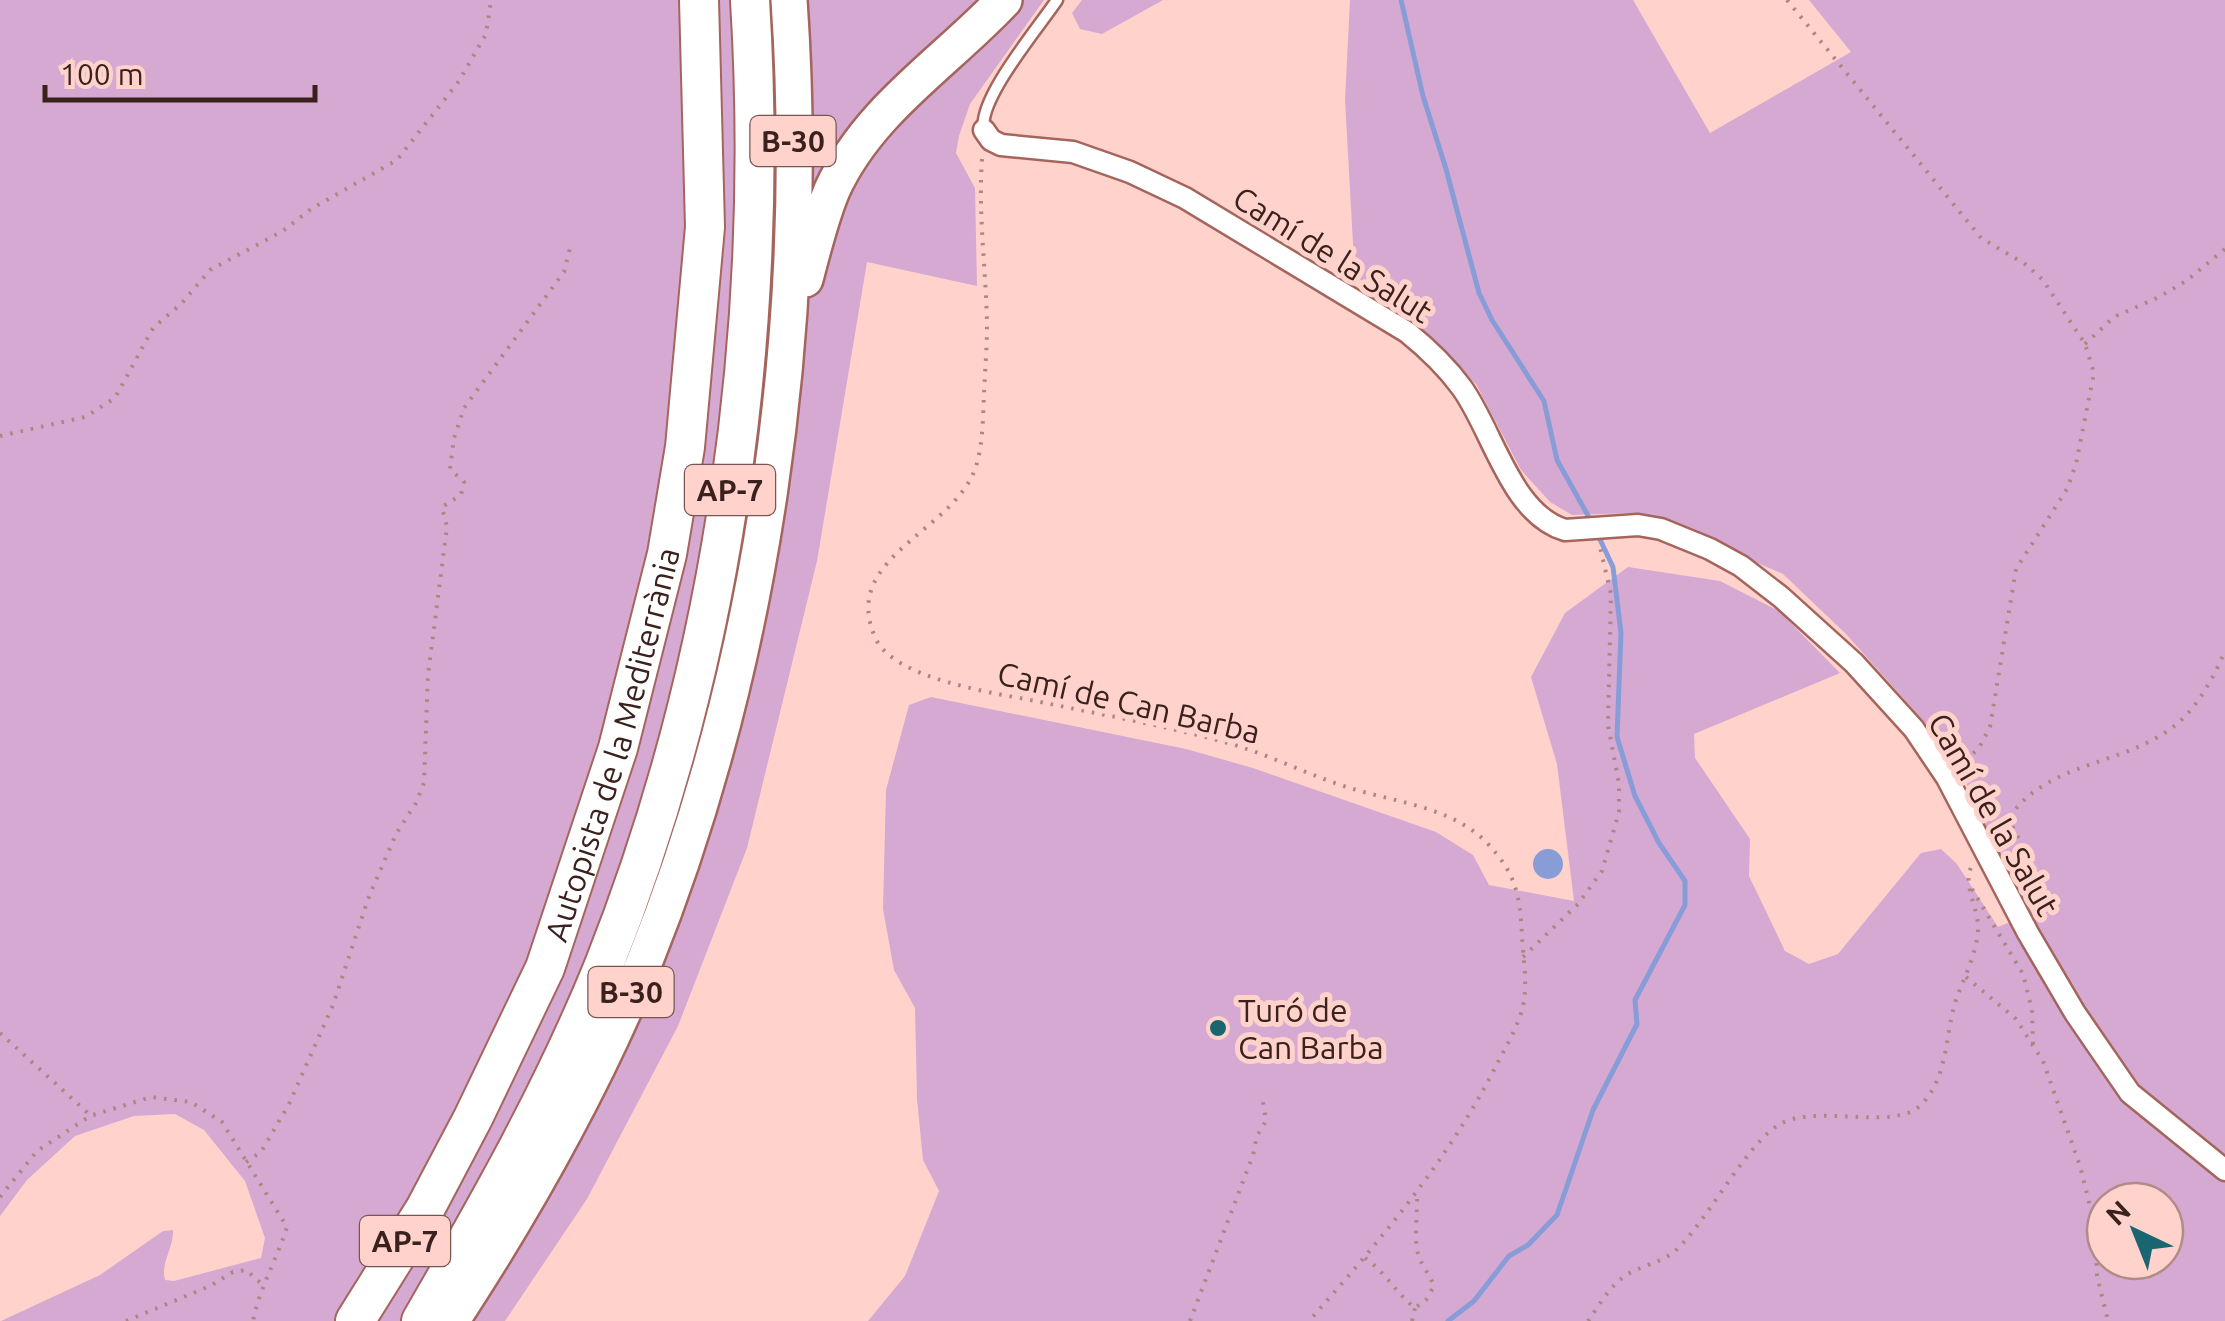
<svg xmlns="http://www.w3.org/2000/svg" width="2225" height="1321" font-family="Ubuntu,sans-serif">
<rect width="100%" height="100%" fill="#ffd3cc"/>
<path fill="#d5a9d2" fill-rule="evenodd" d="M0 0H1044L970 104 959 136 956 153 975 188 977 286 867 262 817 561 747 848 678 1026 587 1199 505 1321H1L100 1275 163 1231 173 1230C174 1248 160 1263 165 1280L174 1281 261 1258 265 1238 245 1181 204 1130 175 1114 134 1116 75 1136 27 1180 0 1216Z
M1082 0H1163L1102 34 1080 29 1072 13Z
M1350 0H1633L1710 133 1851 52 1809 0H2225V1321H868L905 1276 939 1191 923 1160 917 1099 915 1008 894 970 883 909 886 790 909 705 931 697 1186 749 1253 768 1436 832 1473 855 1489 885 1574 901 1557 764 1531 677 1565 613 1628 567 1720 581 1779 611 1840 673 1694 734 1695 758 1750 839 1749 876 1785 951 1809 964 1838 954 1921 853 1941 849 1957 864 1998 927 2038 911 1991 840 1971 791 1929 727 1846 634 1783 574 1687 532 1630 513 1572 515 1550 502 1521 470 1476 384 1420 332 1375 303 1360 279 1353 244 1345 100ZM2105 1201H2165V1261H2105Z"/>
<path fill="#889dd8" d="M1533 864a15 15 0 1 1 30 0a15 15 0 1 1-30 0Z"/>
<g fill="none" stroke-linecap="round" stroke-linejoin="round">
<path stroke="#889dd8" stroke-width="5" d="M1401 0 1423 96 1446 169 1479 293 1492 320 1544 401 1557 460 1591 521
M1448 1321 1474 1301 1509 1256 1528 1245 1557 1215 1593 1110 1637 1024 1635 1000 1685 905V881L1659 843 1635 796 1617 737 1621 633 1613 567 1596 531"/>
<g stroke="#a5655c" stroke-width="15">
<path id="service" d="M984 130C977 100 1039 27 1057 0"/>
</g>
<g stroke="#a5655c" stroke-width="25">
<path id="minor" d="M984 130 991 140 1001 145 1073 152 1130 172 1185 198 1407 332C1428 349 1446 366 1462 388 1493 431 1511 514 1565 530L1638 525 1661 529 1710 549 1741 566 1781 597 1854 663 1914 729 1947 778 2028 933 2075 1013 2130 1093 2225 1170"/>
</g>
<g stroke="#a5655c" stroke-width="40">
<path id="trunk" d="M805 279C813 249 820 219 832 190 868 110 946 62 1004 0
M451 1321C525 1208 593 1088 644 963 764 665 811 319 789 0"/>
</g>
<g stroke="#a5655c" stroke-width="42">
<g id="motorway">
<path id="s1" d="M355 1321 425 1209 473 1118 545 968 618 748 667 554 685 447 705 227 699 0"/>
<path d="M421 1321C488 1205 554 1089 604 965 725 661 770 326 750 0"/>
</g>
</g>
<path stroke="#ab8781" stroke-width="4" stroke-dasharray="2.5 8" stroke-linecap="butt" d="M1787 0 1981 238 2025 264 2043 280 2085 344 2094 373 2076 464 2067 489 2016 569 1990 727 1980 746 1960 768
M982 159C978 214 986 269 987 324 987 347 985 371 984 394 983 416 983 441 977 463 959 531 839 555 875 637 893 680 997 693 1040 702 1105 715 1172 727 1235 745 1274 757 1311 776 1350 788 1394 802 1452 807 1486 842 1516 873 1520 895 1522 936 1523 957 1528 985 1523 1006 1519 1024 1507 1045 1498 1062 1450 1158 1380 1241 1309 1321
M2085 344 2114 317 2159 297 2186 281 2225 249
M0 436 85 417 115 398 153 328 182 303 210 270 283 231 311 209 397 160 459 81 486 34 491 0
M2008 817C2018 841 2039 865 2026 890
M1999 835C2034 760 2116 770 2173 727 2196 710 2214 677 2225 651
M1972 889 2023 974 2032 1010 2033 1044
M1523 957 1578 904 1602 871 1619 812V784L1608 725 1611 594 1600 547
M1966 977 2016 1019 2043 1061 2080 1166 2095 1226 2097 1276 2108 1321
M0 1033 89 1114
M246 1162 261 1152 289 1104 333 1005 368 899 396 834 416 803 424 783 428 675 447 527 442 507 461 495 464 482 450 469 454 438 464 408 564 272 570 248
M0 1197 37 1151 90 1116 151 1097 191 1102 222 1122 287 1227C277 1259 259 1289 253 1321
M1365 1258C1387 1274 1396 1293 1415 1308L1426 1300 1434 1286C1430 1275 1423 1268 1419 1257 1413 1241 1418 1212 1417 1193
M126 1321 210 1286 233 1272 246 1270 264 1286
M1190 1321 1253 1155 1257 1136 1266 1121 1263 1102
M1412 1321 1415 1308
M1588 1321C1598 1307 1608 1289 1621 1279 1636 1266 1660 1264 1675 1251 1708 1221 1748 1140 1782 1123 1821 1104 1896 1132 1922 1104 1948 1076 1945 1037 1955 1003 1963 979 1976 956 1978 931 1980 909 1960 883 1973 864"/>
<use href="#service" stroke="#fff" stroke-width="10"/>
<use href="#minor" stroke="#fff" stroke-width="20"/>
<use href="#trunk" stroke="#fff" stroke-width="35"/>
<use href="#motorway" stroke="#fff" stroke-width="38"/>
</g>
<circle fill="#1a6670" stroke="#ffd3cc" stroke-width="4" cx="1218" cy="1028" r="10"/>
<g text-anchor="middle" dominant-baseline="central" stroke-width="10" stroke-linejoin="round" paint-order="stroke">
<g fill="#ffd3cc" stroke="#765652" stroke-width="2.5">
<rect x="750.5" y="116" width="85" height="50" rx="8"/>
<rect x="685" y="465" width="90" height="50" rx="8"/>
<rect x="588.5" y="967" width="85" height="50" rx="8"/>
<rect x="360" y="1216" width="90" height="50" rx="8"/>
</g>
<g font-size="30" font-weight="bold" fill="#3b211d">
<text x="793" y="141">B-30</text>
<text x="730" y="490">AP-7</text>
<text x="631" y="992">B-30</text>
<text x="405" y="1241">AP-7</text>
</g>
<g font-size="32" fill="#3b211d" stroke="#ffd3cc">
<text transform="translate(1333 254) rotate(32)">Camí de la Salut</text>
<text transform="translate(1129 702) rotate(13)">Camí de Can Barba</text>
<text stroke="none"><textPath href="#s1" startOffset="635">Autopista de la Mediterrània</textPath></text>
<text transform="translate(1994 814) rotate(60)">Camí de la Salut</text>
</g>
<g font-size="32" fill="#3b211d" stroke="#ffd3cc" text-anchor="start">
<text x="1238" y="1010">Turó de<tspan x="1238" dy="37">Can Barba</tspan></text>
</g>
</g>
<g transform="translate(2135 1231) rotate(317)"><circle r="48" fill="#ffd3cc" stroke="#b18c86" stroke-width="2.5"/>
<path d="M0-8L18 38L0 25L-18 38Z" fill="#1a6670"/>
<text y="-15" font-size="28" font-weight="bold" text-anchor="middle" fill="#3b211d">N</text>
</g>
<path d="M45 85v15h270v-15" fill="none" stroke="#3b211d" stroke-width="5"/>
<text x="60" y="85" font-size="30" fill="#3b211d" stroke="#ffd3cc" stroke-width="8" paint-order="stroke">100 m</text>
</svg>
